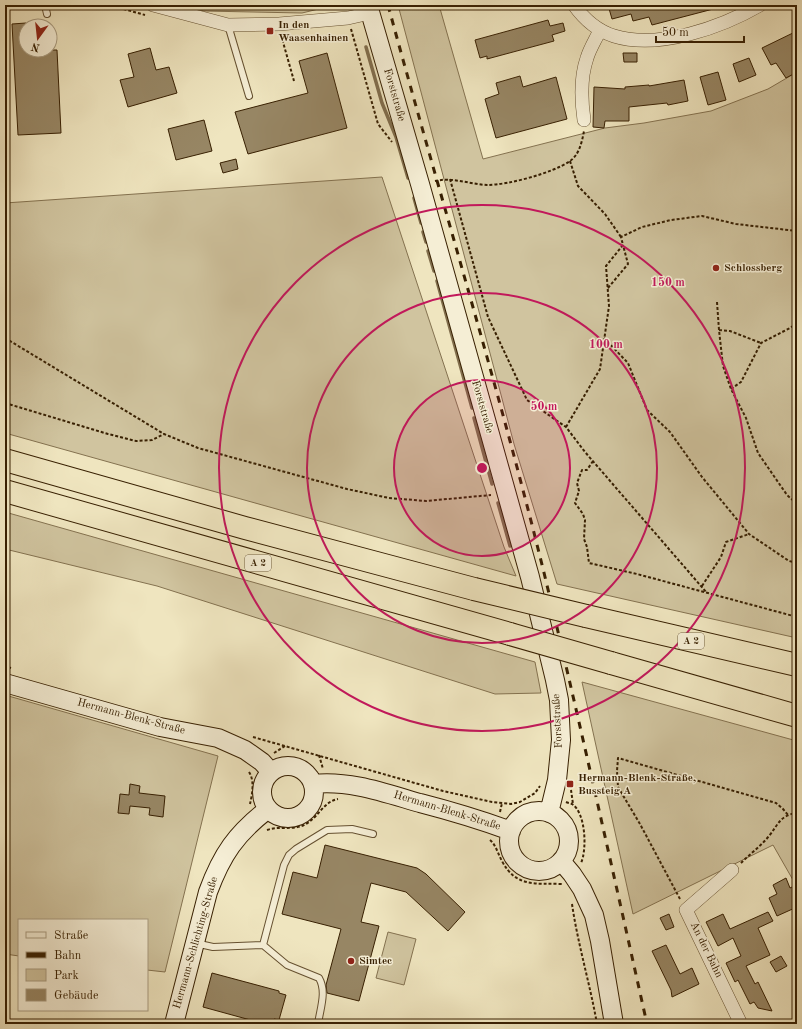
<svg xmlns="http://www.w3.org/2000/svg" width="802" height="1029" font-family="'Old Standard TT',serif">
<rect width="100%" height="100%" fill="#efe5bf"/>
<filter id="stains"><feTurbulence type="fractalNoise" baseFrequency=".005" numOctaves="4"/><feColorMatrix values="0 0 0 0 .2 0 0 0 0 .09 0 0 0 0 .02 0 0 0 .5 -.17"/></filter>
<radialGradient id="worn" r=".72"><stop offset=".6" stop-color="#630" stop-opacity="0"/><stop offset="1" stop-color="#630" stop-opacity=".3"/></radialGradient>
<path fill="#d0c49f" stroke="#847250" d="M181 5H335L302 13 204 11Z
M398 5H439L483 159 605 128 644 123 711 111 768 89 797 72V638L557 584 514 444Z
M382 177 504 547 516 576 5 433V203Z
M5 512 535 662 541 693 495 694 157 586 5 549Z
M582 682 797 741V887L773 845 633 914Z
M5 695 218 756 165 972 147 970V920H19V956L5 954Z
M388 932 416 939 404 985 376 978Z"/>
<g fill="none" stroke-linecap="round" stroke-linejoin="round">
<path stroke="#816e4d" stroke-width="3.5" d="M366 47 382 103 396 137 408 178
M414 198 421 223
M423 232 426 242
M428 251 434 271
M437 281 472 408
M474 418 492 484
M498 503 510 546"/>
</g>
<path fill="#978664" stroke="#382002" d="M608 5H716L717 8 652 25 649 17 633 21 631 14 612 19Z
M548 20 550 26 563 23 565 31 552 35 554 41 487 59V56L480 58 475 40Z
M26 23V50H57L61 133 18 135 12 24Z
M797 31V72L786 78 776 63 771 65 762 48Z
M150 48 156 70 169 67 177 93 128 107 120 80 134 77 128 54Z
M327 53 347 128 248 154 235 112 308 93 299 61Z
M623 53H637V62H624Z
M749 58 756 75 739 82 733 64Z
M718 72 726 100 708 105 700 77Z
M520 76 523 87 556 77 567 119 496 138 485 99 499 94 496 83Z
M684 80 688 101 668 105 667 103 629 107V121H605L604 128 593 127 594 87 625 89V87L649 85V86Z
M204 120 212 151 176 160 168 129Z
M236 159 238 169 223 173 220 163Z
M130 784 140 786 139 793 165 796 163 817 149 815 150 808 130 806 129 814 118 813 120 794 129 795Z
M325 845 417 868 426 874 465 912 448 931 406 892 371 883 361 922 379 926 359 1001 327 993 326 985 341 929 282 914 293 872 317 878Z
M786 878 790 888 794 886 797 892V907L777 916 769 898 777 894 773 885Z
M768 912 773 921 758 928 770 955 746 966 755 984 758 982 772 1011 758 1008 754 1002 750 1004 738 980 735 982 726 963 741 956 733 938 718 946 706 922 723 914 730 929Z
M669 914 674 927 666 930 660 918Z
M666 945 680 974 692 968 699 984 672 997 671 990 652 951Z
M781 956 787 966 776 972 770 962Z
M212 973 279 991V993L286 995 279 1020 274 1019 273 1024H265L203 1007Z"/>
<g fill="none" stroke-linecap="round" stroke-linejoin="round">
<g stroke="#665131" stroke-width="8">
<path id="lane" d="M45 5 47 14
M228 25 249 96
M195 943 213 947 263 945 284 865 289 855 296 849 327 830 352 829 373 834
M263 945 287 965 319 978C327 992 320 1009 318 1024"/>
</g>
<g stroke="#665131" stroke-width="14">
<path id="street" d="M153 5 228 25 279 24 348 18 370 13
M574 5C584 19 598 31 614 36 659 50 722 27 760 5
M584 120C581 99 580 78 587 58 590 48 596 39 600 30
M732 870 686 910 741 1024"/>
</g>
<g stroke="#382002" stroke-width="20">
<path id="secondary" d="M368 5 420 184 530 577 555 680 559 700 561 740 557 780 549 813
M5 683 160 727 218 738 245 750 262 762 271 772
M262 792a26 26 0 1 1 52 0a26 26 0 1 1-52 0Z
M313 784C350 780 385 793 420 803 451 811 481 820 511 831
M509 841a30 30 0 1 1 60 0a30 30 0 1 1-60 0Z
M561 861 572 874 582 889 594 915 600 941 614 1024
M174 1024 208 892C222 854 236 834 268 809"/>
</g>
<g stroke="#382002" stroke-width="24">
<path id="highway" d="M5 460 245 528 474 589
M5 491 510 634
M586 616 797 665
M611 663 797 716"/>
</g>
<path stroke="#382002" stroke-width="2" stroke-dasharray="3 2" stroke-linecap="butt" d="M109 5 145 15
M351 29 378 124 392 142
M281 35 294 81
M570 161 578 186 605 214 621 237
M450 179 488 317 527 400 566 427 585 452 707 593
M435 181C452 177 469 184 487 185 508 185 553 173 570 161 579 155 582 142 584 131
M608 288 628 264 623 245
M717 302 719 330 723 366 731 389 746 418 758 453 787 495 797 504
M719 330 730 331 761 343
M5 338 164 434 198 448 347 489 389 498 426 501 491 495
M604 338 628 363 647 410 670 432 702 477 749 534 789 561 797 563
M731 389 741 382 761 343 790 328 797 323
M5 403 108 434 136 441 152 440 164 434
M566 427 600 369 609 306 606 266 623 245 621 237 642 227 671 220 702 216 736 224 797 231
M593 461 587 470H582L577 483 579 491 575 503 583 514 585 520 584 539 587 547 589 563 637 574 797 617
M702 586 721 557 726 542 749 534
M5 666 11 668
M253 737 443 791 492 802 511 804 520 802 535 793 540 786
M274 753 285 746
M319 755 323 769
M249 772C255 781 252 795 250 804
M571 790 573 804
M566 802C568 803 570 803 572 804 586 813 587 850 581 863
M500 812 502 803
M267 830C281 825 296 832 309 822 319 815 325 801 338 799
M490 840C496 845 498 854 502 861 516 888 536 883 562 884
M741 863C750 854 761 846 769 836 778 825 780 815 797 813
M680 899 640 824 618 787 617 771 618 758 776 803 783 809 788 815
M572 904C578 945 590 984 597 1024"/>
<use href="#lane" stroke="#f5eed5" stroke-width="6"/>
<use href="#street" stroke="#f5eed5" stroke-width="13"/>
<use href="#secondary" stroke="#f5eed5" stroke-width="18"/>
<use href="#highway" stroke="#efe5bf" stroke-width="22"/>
<path stroke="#382002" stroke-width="3" stroke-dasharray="7 7" stroke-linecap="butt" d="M388 5C440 197 499 388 546 581 581 728 614 876 647 1024"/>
<g stroke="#382002" stroke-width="24" stroke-linecap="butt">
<path id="highway-bridge" d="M474 589 586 616
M510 634 611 663"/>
</g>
<use href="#highway-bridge" stroke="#efe5bf" stroke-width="22"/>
</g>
<circle cx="482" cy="468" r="88" fill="#c2185b" fill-opacity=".12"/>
<g fill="none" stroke="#c2185b" stroke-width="2">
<circle cx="482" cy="468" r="88"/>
<circle cx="482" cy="468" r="175"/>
<circle cx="482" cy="468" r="263"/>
</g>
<g fill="#8f2418" stroke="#f5eed5" stroke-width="1.5">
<rect x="266" y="27" width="8" height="8" rx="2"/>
<circle cx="716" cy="268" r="4"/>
<rect x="566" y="780" width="8" height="8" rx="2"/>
<circle cx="351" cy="961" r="4"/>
</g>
<g text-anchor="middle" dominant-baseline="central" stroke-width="3" stroke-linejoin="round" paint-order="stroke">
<g fill="#f5eed5" stroke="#715e41" stroke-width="1">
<rect x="245" y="555" width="26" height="16" rx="3"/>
<rect x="678" y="633" width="26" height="16" rx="3"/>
</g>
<g font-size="10" font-weight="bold" fill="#382002">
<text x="258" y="563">A 2</text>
<text x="691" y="641">A 2</text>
</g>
<g font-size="11" font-weight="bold" fill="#382002" stroke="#f5eed5" text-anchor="start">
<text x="278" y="25">In den<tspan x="278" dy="13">Waasenhainen</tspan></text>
<text x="724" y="268">Schlossberg</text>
<text x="578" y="778">Hermann-Blenk-Straße,<tspan x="578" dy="13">Bussteig A</tspan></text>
<text x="359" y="961">Simtec</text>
</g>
<g font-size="11" fill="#382002" stroke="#f5eed5">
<text transform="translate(394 95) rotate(74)">Forststraße</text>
<text transform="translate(482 407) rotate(74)">Forststraße</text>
<text transform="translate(131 717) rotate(15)">Hermann-Blenk-Straße</text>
<text transform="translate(558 721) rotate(-93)">Forststraße</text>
<text transform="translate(447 811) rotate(17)">Hermann-Blenk-Straße</text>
<text transform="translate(196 943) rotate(-74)">Hermann-Schlichting-Straße</text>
<text transform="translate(706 950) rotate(64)">An der Bahn</text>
</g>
</g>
<circle cx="482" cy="468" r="6" fill="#c2185b" stroke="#f5eed5" stroke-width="2"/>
<g font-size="12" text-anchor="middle" font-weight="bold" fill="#c2185b" stroke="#f5eed5" stroke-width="3" stroke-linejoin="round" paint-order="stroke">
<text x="668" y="286">150 m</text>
<text x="606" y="348">100 m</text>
<text x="544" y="410">50 m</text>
</g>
<rect width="802" height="1029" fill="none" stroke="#efe5bf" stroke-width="20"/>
<rect x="6" y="6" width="790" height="1017" fill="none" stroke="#382002" stroke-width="2"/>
<rect x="10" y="10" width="782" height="1009" fill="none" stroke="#382002"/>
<rect x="18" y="919" width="130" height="92" fill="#f5eed5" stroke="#a99c81"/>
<rect x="26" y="932" width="20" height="6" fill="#f5eed5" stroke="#a99c81"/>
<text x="54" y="939" font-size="12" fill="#382002">Straße</text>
<rect x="26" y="952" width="20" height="6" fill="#382002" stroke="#a99c81"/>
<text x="54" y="959" font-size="12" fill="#382002">Bahn</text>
<rect x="26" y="969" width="20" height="12" fill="#d0c49f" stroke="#a99c81"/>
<text x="54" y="979" font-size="12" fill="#382002">Park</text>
<rect x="26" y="989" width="20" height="12" fill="#978664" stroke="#a99c81"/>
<text x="54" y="999" font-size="12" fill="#382002">Gebäude</text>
<g transform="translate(38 38) rotate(195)"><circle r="19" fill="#f5eed5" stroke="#a99c81"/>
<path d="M0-3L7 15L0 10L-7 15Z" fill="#8f2418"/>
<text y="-6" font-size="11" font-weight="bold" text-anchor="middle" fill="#382002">N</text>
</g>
<path d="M656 36v6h88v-6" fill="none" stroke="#382002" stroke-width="2"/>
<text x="662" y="36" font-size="12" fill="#382002" stroke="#f5eed5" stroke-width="3" paint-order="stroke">50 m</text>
<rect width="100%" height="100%" filter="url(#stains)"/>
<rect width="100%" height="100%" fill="url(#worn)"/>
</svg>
